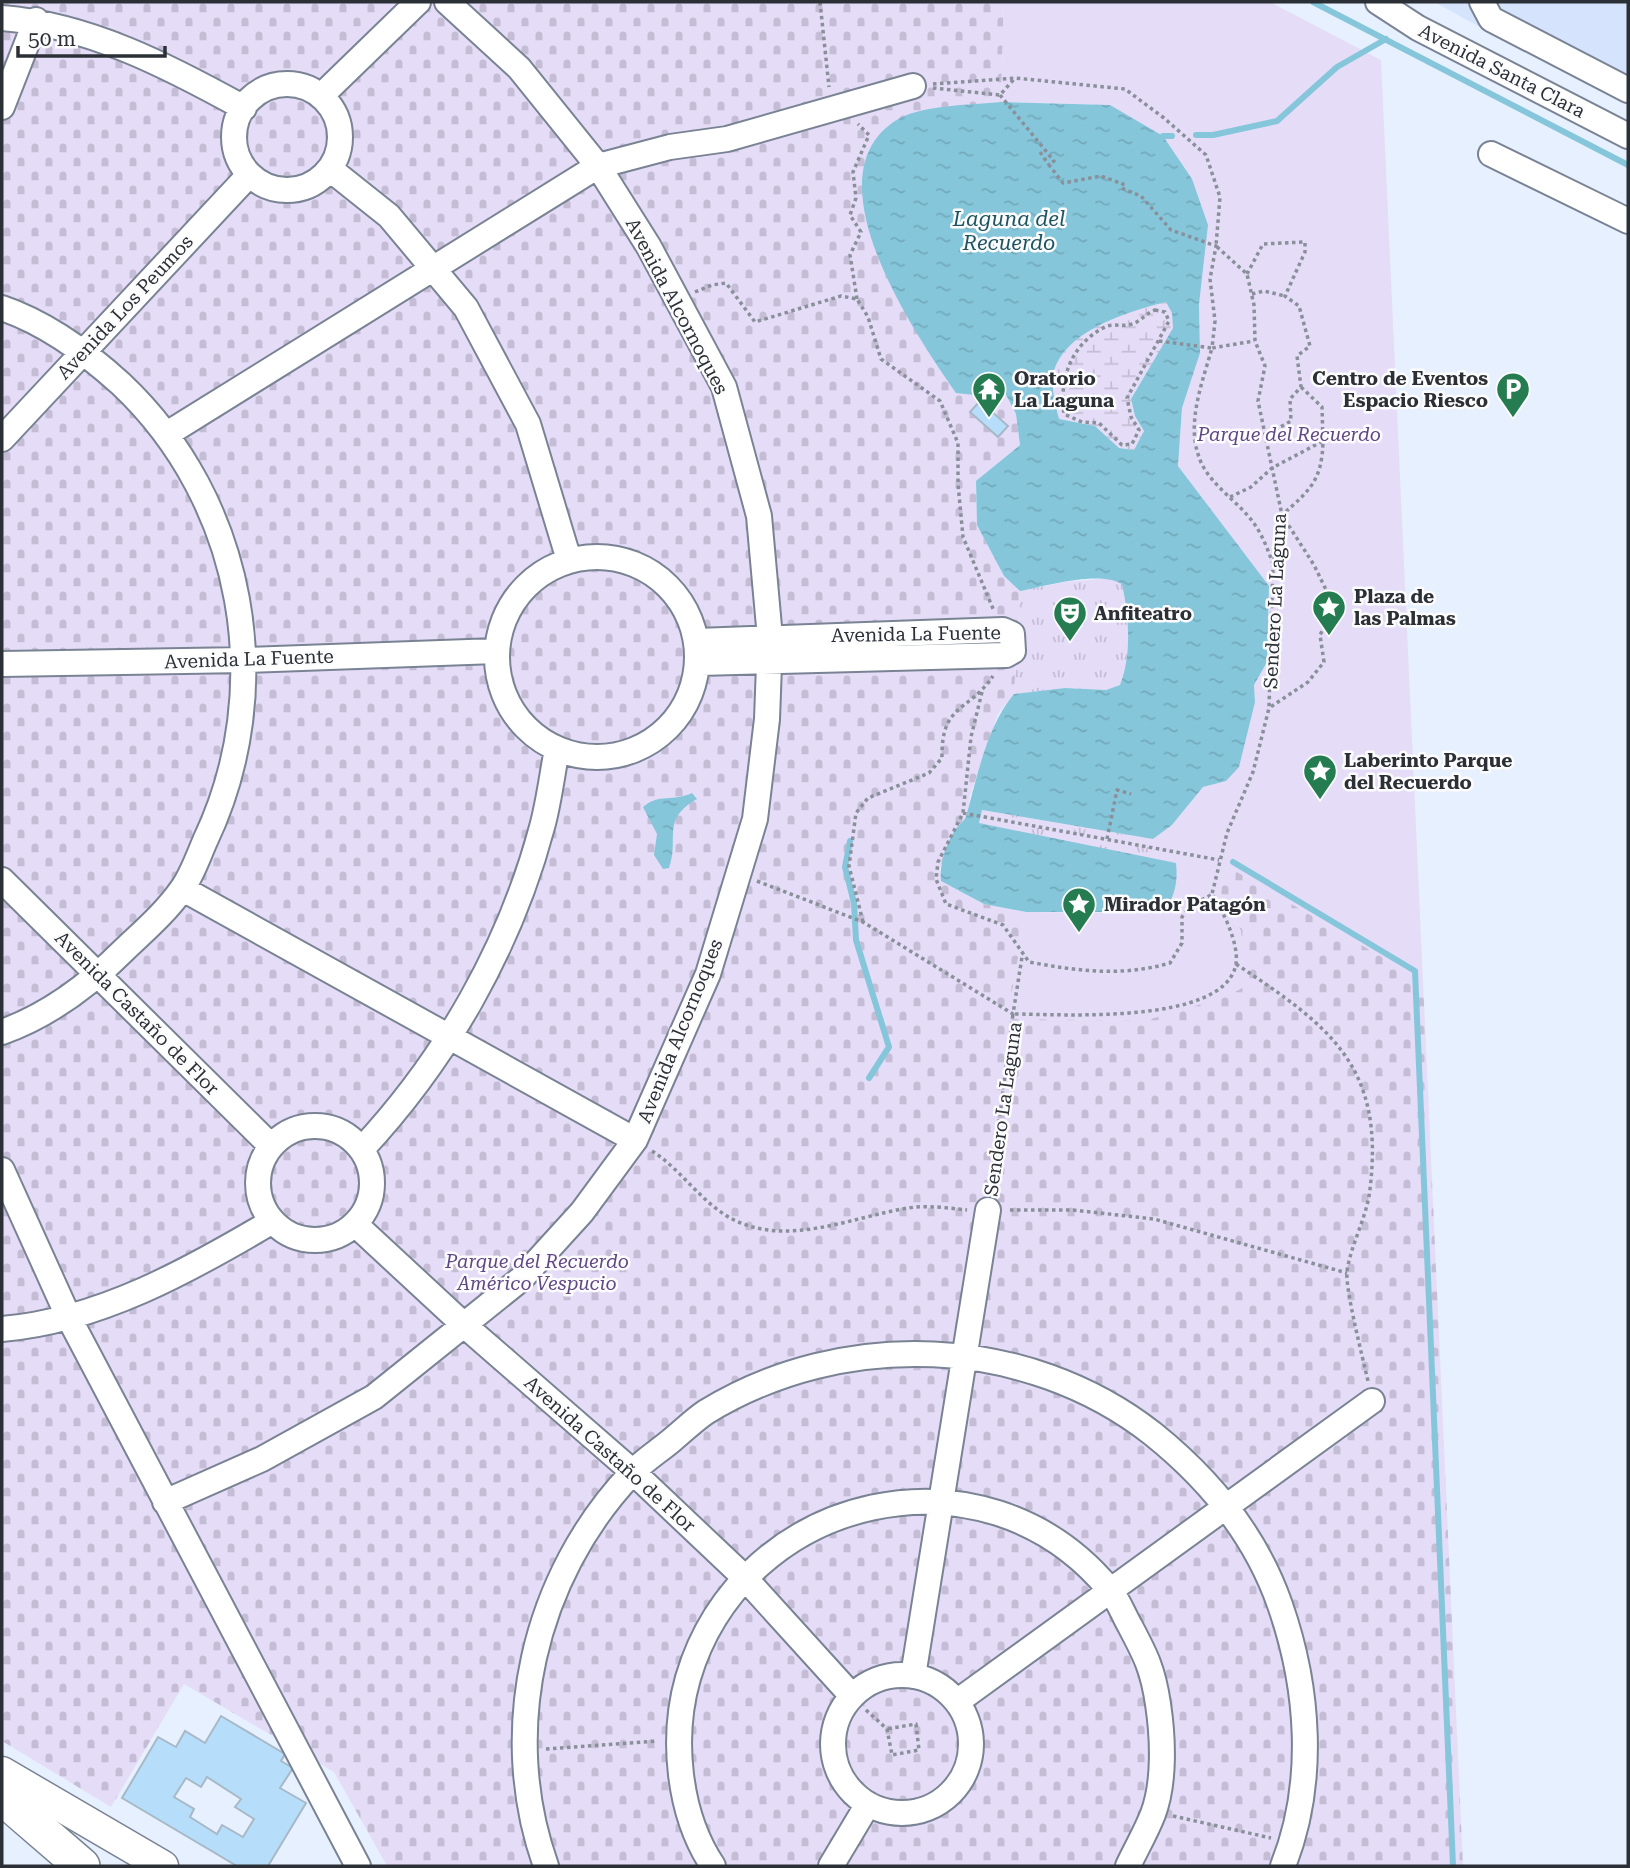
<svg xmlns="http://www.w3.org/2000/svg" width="1630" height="1868" font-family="'Roboto Serif',serif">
<defs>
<pattern id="grass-tufts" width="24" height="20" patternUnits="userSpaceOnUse" patternTransform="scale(1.75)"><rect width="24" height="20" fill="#e5dcf8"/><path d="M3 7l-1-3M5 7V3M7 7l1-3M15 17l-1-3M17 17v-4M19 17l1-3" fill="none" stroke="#c5bdd5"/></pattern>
<pattern id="wetland-marsh" width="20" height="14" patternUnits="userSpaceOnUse" patternTransform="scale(1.75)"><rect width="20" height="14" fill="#e5dcf8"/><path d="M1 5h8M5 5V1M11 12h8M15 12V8" fill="none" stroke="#c5bdd5"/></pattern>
<pattern id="cemetery-stones" width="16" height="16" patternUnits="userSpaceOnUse" patternTransform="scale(1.75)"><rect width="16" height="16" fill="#e5dcf8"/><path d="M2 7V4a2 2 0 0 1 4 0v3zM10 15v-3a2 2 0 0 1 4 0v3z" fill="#c5bdd5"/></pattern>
<pattern id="water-ripples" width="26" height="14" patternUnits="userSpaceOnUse" patternTransform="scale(1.75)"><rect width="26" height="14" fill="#85c6da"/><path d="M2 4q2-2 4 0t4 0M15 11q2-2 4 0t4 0" fill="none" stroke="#73aabc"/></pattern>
</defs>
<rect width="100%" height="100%" fill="#e7f0fe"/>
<path fill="#d5e4fc" d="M1435 2H1628V103L1463 18Z"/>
<path fill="url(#grass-tufts)" d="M1112 578 1123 584C1129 617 1132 654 1120 685L1106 690 1065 688 1014 694 1020 591 1065 582Z
M982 810 1153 839 1159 860 979 824Z"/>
<path fill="url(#wetland-marsh)" d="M1166 302 1172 313 1174 328 1131 399 1135 416 1144 431 1134 450 1119 448 1095 426 1059 419C1055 403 1049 381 1056 365 1073 328 1130 311 1166 302Z"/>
<path fill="url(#cemetery-stones)" d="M2 2H1004L1001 102 928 111 984 396 1005 393 1016 414 1020 445 976 482 977 525 1004 576 1020 591 1014 694 998 714 970 796 967 817 955 830 940 868 941 881 984 904 1026 912 1008 1019 1148 1020 1241 931 1220 895 1227 866 1423 981 1463 1866H387L334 1772 184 1684 111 1807 2 1741Z"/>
<path fill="#e5dcf8" d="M1004 2H1270L1381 60 1423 981 1227 866 1220 895 1241 931 1248 985 1225 997 1148 1020 1007 1019 1026 912 1131 913 1176 863 1159 860 1153 839 1172 825 1203 787 1226 781 1255 702 1254 685 1267 662 1269 587 1178 466 1182 408 1200 353 1199 304 1110 105 1001 102Z"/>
<path fill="url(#water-ripples)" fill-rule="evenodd" d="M1001 102 1110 105 1163 136 1192 179 1208 225 1199 304 1200 353 1182 408 1178 466 1269 586 1267 662 1254 685 1255 702 1239 767 1226 781 1203 787 1172 825 1153 839 982 810 979 823 1176 863C1178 882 1175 896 1164 912H1026L984 904 941 881C939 865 946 844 955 830 959 824 966 821 967 813 978 774 987 726 1014 694L1065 688 1106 690 1120 685C1132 654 1129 616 1122 584 1099 570 1046 586 1020 591L1004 576 977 525 976 481 1020 445 1016 414 1005 393 984 396 956 393C916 335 808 178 895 121 918 105 972 105 1001 102ZM1166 302 1172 313 1173 328 1131 399 1135 416 1144 431 1134 450 1119 448 1095 426 1059 419C1055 403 1049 381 1056 365 1073 328 1130 311 1166 302Z
M692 793 697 799C660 820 680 839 669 868L663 869 654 855 657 834 643 807C659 793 673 802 692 793Z"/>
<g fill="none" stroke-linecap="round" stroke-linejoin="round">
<path stroke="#85c6da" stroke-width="6" d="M1313 2 1628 165
M1196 135H1213L1277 121 1337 67 1386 39
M1163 136H1172
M850 841 845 867 854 903 856 940 889 1047 869 1078
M1233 862 1415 971 1453 1866"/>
</g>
<path fill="#b6ddf9" stroke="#a7b9c6" stroke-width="2" fill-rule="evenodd" d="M980 401 1008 426 998 437 970 412Z
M221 1716 285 1754 281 1761 293 1768 280 1788 306 1803 268 1866H237L122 1798 158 1737 176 1747 185 1731 205 1743ZM207 1777 241 1799 235 1807 254 1819 243 1837 222 1825 217 1834 190 1817 194 1809 174 1797 186 1778 201 1787Z"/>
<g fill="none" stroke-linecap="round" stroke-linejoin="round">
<g stroke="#798393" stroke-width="28">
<path id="minor" d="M1378 2 1418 28 1628 136
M1482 2 1491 19 1628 90
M2 18C89 25 168 66 244 108
M234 137a53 53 0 1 1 106 0a53 53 0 1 1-106 0Z
M321 96 418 2
M2 107 36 20
M1491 154 1628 221
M330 169 389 216 466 308 528 424 569 560
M2 308C46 323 87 353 121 384 245 501 278 688 205 841 198 857 192 875 182 889 167 911 144 931 124 950 90 984 47 1016 2 1032
M167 434 598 166 670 147 727 139 913 86
M2 439 249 175
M497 657a100 100 0 1 1 200 0a100 100 0 1 1-200 0Z
M697 641 1003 630 1012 634 1013 651 1006 655 700 663
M2 664 245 660 496 651
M2 880 271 1146
M183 889 635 1140
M258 1183a57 57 0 1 1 114 0a57 57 0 1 1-114 0Z
M362 1149C446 1059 510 947 542 827 549 802 552 775 557 749
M2 1170 68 1316 358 1866
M355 1224 464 1325 633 1472 744 1577 852 1696
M2 1329C99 1321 190 1270 271 1222
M165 1502 262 1459 374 1397 521 1279 582 1212 635 1140 708 974 755 819 767 719 770 638 759 516 724 387 649 247 598 166 519 68 447 2
M833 1744a69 69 0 1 1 138 0a69 69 0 1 1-138 0Z
M913 1676 988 1210
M958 1701 1372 1401
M546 1866C498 1732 533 1577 632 1473 643 1461 659 1451 672 1440 683 1431 694 1420 706 1412 843 1328 1027 1335 1153 1434 1209 1479 1256 1536 1280 1605 1309 1688 1316 1783 1283 1866
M713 1866C678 1814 671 1737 688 1678 743 1493 984 1438 1109 1589 1118 1599 1123 1614 1130 1626 1146 1656 1153 1670 1158 1704 1163 1737 1165 1782 1153 1814 1146 1832 1136 1849 1128 1866
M831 1866 868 1804"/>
</g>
<g stroke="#798393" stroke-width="33">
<path id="major" d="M2 1772 163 1866"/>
</g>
<g stroke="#798393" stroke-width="38">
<path id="highway" d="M2 1797 82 1866"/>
</g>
<path stroke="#89909a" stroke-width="3.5" stroke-dasharray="3.5 3.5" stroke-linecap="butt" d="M820 2 829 87
M933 84 1015 78 1125 89 1164 118 1206 155 1220 197 1216 246 1247 274 1254 305 1255 341 1265 366 1258 401 1282 515 1273 565 1269 708 1253 772 1227 833 1212 894C1223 911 1239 943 1236 964 1225 1026 1059 1014 1013 1014L990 1191
M933 88 1000 95 1015 78
M1000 95 1054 161 1049 165 1063 183 1101 176 1123 184 1121 188 1141 196 1171 230 1216 246 1210 279 1215 321 1212 348 1254 341
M1040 152 1049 165
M1247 274 1263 244 1305 242V252L1285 296 1299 306 1310 346 1297 356 1301 387 1290 399 1291 421 1268 434
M695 292 712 285 726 283 755 322 841 296 857 299 868 317 881 359 940 401 958 443V484L963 537 994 611
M1252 294 1264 291 1285 296
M857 299 850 255 861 232 850 215 856 198 853 172 869 135 858 124
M1155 310 1165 312 1169 321 1127 398 1131 417 1139 430 1132 444 1122 445 1099 423 1082 422 1064 414C1059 379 1071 344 1105 327 1113 323 1124 327 1132 324 1140 322 1146 313 1155 310Z
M1159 341 1212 348C1203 380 1187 421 1198 454 1205 480 1232 497 1248 516 1260 529 1267 547 1273 564
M1301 387 1322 407 1323 441
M1230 497 1251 487 1272 468 1323 441C1322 481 1310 490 1282 515L1314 565 1330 598V616L1320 635 1324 662 1308 682 1269 708
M982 692 971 737 963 813 938 862 936 879 946 904 1003 925 1029 962C1078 971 1121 977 1170 963L1182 943V917L1190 906 1211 895
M963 813 1219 860
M1107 839 1117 790 1131 794
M757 881 863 922 1013 1014 1022 957
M863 922 849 866 856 813 868 798 929 773 942 758C941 703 968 713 993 676
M1236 964C1329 1026 1385 1065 1370 1189 1367 1217 1351 1244 1347 1271 1345 1289 1363 1359 1368 1381
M652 1151C682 1170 702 1204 734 1220 789 1247 852 1217 908 1208 928 1205 948 1208 967 1210
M1010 1210H1073L1154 1219 1347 1273
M866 1710 887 1729 892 1755 919 1750 916 1724 887 1729
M546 1749 657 1741
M1173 1816 1271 1838"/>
<use href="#minor" stroke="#fff" stroke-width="24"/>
<use href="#major" stroke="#fff" stroke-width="30"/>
<use href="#highway" stroke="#fff" stroke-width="35"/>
</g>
<defs>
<g id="temple-pin" transform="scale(1.75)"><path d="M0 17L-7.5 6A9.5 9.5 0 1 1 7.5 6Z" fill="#257c50" stroke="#fcfcfc"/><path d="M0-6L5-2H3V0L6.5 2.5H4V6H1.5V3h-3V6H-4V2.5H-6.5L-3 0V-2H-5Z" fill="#fff"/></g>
<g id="parking-pin" transform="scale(1.75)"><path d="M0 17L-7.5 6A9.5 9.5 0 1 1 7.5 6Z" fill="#257c50" stroke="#fcfcfc"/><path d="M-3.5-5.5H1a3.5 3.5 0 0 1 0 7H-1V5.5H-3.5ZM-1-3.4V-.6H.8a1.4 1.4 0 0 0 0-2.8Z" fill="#fff"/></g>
<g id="sight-pin" transform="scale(1.75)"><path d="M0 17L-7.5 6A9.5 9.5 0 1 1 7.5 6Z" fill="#257c50" stroke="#fcfcfc"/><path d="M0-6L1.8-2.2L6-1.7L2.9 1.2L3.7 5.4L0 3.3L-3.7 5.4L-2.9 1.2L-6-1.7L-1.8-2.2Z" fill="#fff"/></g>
<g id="theatre-pin" transform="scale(1.75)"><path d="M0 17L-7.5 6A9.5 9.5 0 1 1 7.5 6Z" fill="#257c50" stroke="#fcfcfc"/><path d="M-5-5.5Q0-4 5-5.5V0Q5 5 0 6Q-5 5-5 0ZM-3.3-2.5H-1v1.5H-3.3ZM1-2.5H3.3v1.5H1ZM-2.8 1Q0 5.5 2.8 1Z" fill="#fff"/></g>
</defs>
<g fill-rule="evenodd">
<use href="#temple-pin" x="989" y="389"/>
<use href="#parking-pin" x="1513" y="389"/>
<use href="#sight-pin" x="1329" y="607"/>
<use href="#theatre-pin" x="1070" y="613"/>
<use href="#sight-pin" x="1320" y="771"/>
<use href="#sight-pin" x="1079" y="904"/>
</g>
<g text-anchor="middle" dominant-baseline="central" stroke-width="5" stroke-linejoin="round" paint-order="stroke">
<g font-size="19" fill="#2b3036" stroke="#fcfcfc">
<text transform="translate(1502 71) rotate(27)">Avenida Santa Clara</text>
<text transform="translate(677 306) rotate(62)">Avenida Alcornoques</text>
<text transform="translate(125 307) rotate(-47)">Avenida Los Peumos</text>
<text transform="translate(1275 601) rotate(-87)">Sendero La Laguna</text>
<text transform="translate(916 634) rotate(-1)">Avenida La Fuente</text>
<text transform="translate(249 659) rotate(-2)">Avenida La Fuente</text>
<text transform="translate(137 1013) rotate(45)">Avenida Castaño de Flor</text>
<text transform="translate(680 1031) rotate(-68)">Avenida Alcornoques</text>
<text transform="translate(1003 1109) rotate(-82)">Sendero La Laguna</text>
<text transform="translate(610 1454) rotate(42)">Avenida Castaño de Flor</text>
</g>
<g font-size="19" font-weight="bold" fill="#2b3036" stroke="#fcfcfc" text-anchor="start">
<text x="1014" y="378">Oratorio<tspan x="1014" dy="22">La Laguna</tspan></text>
<text x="1488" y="378" text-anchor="end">Centro de Eventos<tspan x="1488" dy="22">Espacio Riesco</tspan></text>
<text x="1354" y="596">Plaza de<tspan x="1354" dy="22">las Palmas</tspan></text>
<text x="1094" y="613">Anfiteatro</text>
<text x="1344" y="760">Laberinto Parque<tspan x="1344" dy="22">del Recuerdo</tspan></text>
<text x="1104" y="904">Mirador Patagón</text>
</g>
<g font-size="19" font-style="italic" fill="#604786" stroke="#fcfcfc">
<text x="1289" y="434">Parque del Recuerdo</text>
<text x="537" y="1261">Parque del Recuerdo<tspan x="537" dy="22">Américo Vespucio</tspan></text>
</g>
<g font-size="21" font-style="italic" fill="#1d5462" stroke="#fcfcfc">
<text x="1009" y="219">Laguna del<tspan x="1009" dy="24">Recuerdo</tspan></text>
</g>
</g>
<rect width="1630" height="1868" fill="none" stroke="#2b3036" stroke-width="7"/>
<path d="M18 46v10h147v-10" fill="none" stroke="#2b3036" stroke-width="3.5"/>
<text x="28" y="46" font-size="21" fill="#2b3036" stroke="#fcfcfc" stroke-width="5" paint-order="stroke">50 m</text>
</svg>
